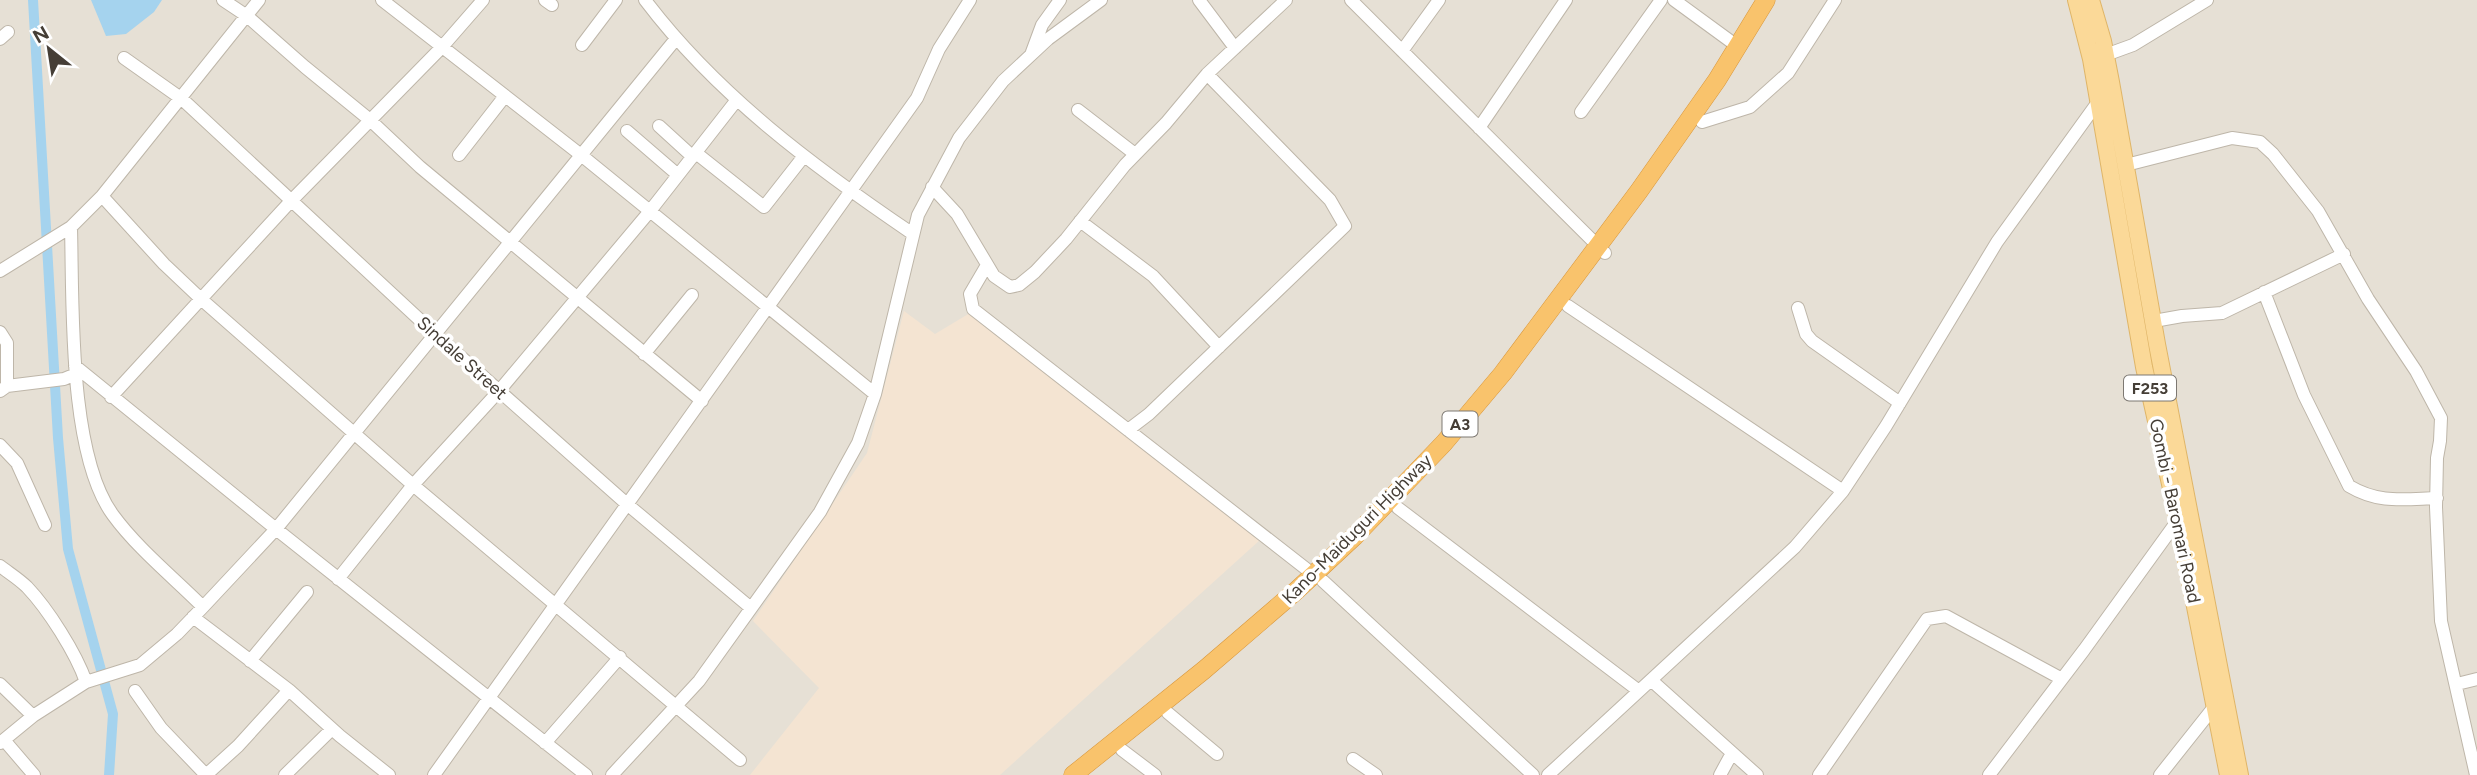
<svg xmlns="http://www.w3.org/2000/svg" width="2477" height="775" font-family="Figtree,sans-serif">
<rect width="100%" height="100%" fill="#f3eee7"/>
<path fill="#e6e0d5" d="M0 0H2477V775H0Z"/>
<path fill="#f4e4d2" d="M975 310 1260 540 1000 775H750L819 688 753 621 867 453 904 311 935 334Z"/>
<path fill="#a5d3ee" d="M91 0H162L154 12 126 34 106 36Z"/>
<g fill="none" stroke-linecap="round" stroke-linejoin="round">
<path stroke="#a5d3ee" stroke-width="10" d="M33 0 58 438 68 549 113 714 109 775"/>
<g stroke="#beb6a9" stroke-width="14">
<path id="minor" d="M223 0 247 16 305 67 370 120 420 167 702 401
M382 0 581 155 875 394
M545 0 552 5
M645 0C717 95 814 167 913 234
M1199 0 1235 48
M1351 0 1605 253
M1674 0 1737 46
M0 39 8 32
M582 45 616 0
M1402 51 1439 0
M1032 52 1042 25 1060 0
M2100 57 2133 45 2207 0
M124 58 182 99 435 334 628 505 751 608
M1078 110 1135 154
M1581 112 1661 0
M1702 122 1750 107 1788 73 1835 0
M659 126 693 157
M1479 128 1566 0
M627 131 678 175
M696 153 764 207 804 156
M459 155 505 96
M2126 165 2232 138 2260 142 2273 154 2318 211 2368 299 2416 371 2441 418 2440 441 2437 458 2436 507 2441 621 2476 775
M932 187 957 214 994 276 1010 287 1019 285 1035 272 1066 239 1125 165 1166 123 1207 74 1286 0
M102 196 164 264 201 299 413 485 740 760
M1080 221 1153 276 1219 347
M71 227C73 302 68 454 113 515 137 548 174 578 203 607
M987 265 970 294 973 309 1314 575
M0 271 71 227 102 196 259 0
M2264 292 2304 395 2349 486C2379 504 2404 499 2437 498
M1568 306 1843 491
M1798 308 1806 334 1812 341 1900 403
M2154 321 2182 316 2222 313 2344 254
M0 332 7 343V386
M644 354 692 295
M75 366 276 529 586 775
M0 391 7 386 64 379 76 374
M111 397 290 202 442 47 483 0
M1128 430 1149 414 1345 226 1330 200 1207 74
M0 445 17 463 45 525
M1398 508 1639 691
M0 566C9 573 19 579 27 587 48 609 76 653 86 682
M338 579 413 485 499 391 650 211 736 101
M1323 581 1533 775
M193 617 289 690 340 736 389 775
M250 661 307 592
M1651 680 1757 775
M0 684 33 716
M2457 684 2477 679
M135 691 161 728 206 775
M1168 713 1217 754
M4 740 34 775
M0 743 33 716 86 682 140 665 177 634 203 607 276 529 675 40
M545 743 620 657
M1122 750 1155 775
M1353 759 1376 775
M206 775 238 746 289 690
M285 775 332 729
M434 775 917 98 939 49 970 0
M612 775 699 681 820 512 858 443 875 394 918 215 959 138 1003 81 1048 39 1101 0
M1548 775 1795 547 1843 491 1886 426 1997 242 2098 102 2104 101
M1720 775 1732 753
M1819 775 1927 619 1946 616 2062 679
M1989 775 2084 650 2178 520
M2160 775 2214 707"/>
</g>
<g stroke="#dfb568" stroke-width="18">
<path id="major" d="M2076 0 2091 59 2144 367 2178 520 2228 775
M2091 0 2103 41 2111 82 2157 344 2240 775"/>
</g>
<g stroke="#d8963b" stroke-width="19">
<path id="highway" d="M1073 775 1204 670 1297 590 1355 536 1444 443 1503 373 1639 191 1717 80 1766 0"/>
</g>
<use href="#minor" stroke="#fff" stroke-width="12"/>
<use href="#major" stroke="#fbd998" stroke-width="16"/>
<use href="#highway" stroke="#f9c36c" stroke-width="18"/>
</g>
<g text-anchor="middle" dominant-baseline="central" stroke-width="7" stroke-linejoin="round" paint-order="stroke">
<g fill="#fff" stroke="#7d7872" stroke-width="2">
<rect x="2124" y="375.5" width="52" height="25" rx="5"/>
<rect x="1442.5" y="411.5" width="35" height="25" rx="5"/>
</g>
<g font-size="16" font-weight="bold" fill="#453e36">
<text x="2150" y="388">F253</text>
<text x="1460" y="424">A3</text>
</g>
<g font-size="18" fill="#453e36" stroke="#fff">
<text transform="translate(462 358) rotate(42)">Sindale Street</text>
<text transform="translate(2175 511) rotate(78)">Gombi - Baromari Road</text>
<text transform="translate(1357 529) rotate(-45)">Kano-Maiduguri Highway</text>
</g>
</g>
<g transform="translate(49 49) rotate(330)" stroke="#ffffff" stroke-width="5" paint-order="stroke">
<path d="M0-5L12 26L0 18L-12 26Z" fill="#453e36"/>
<text y="-10" font-size="19" font-weight="bold" text-anchor="middle" fill="#453e36">N</text>
</g>
</svg>
